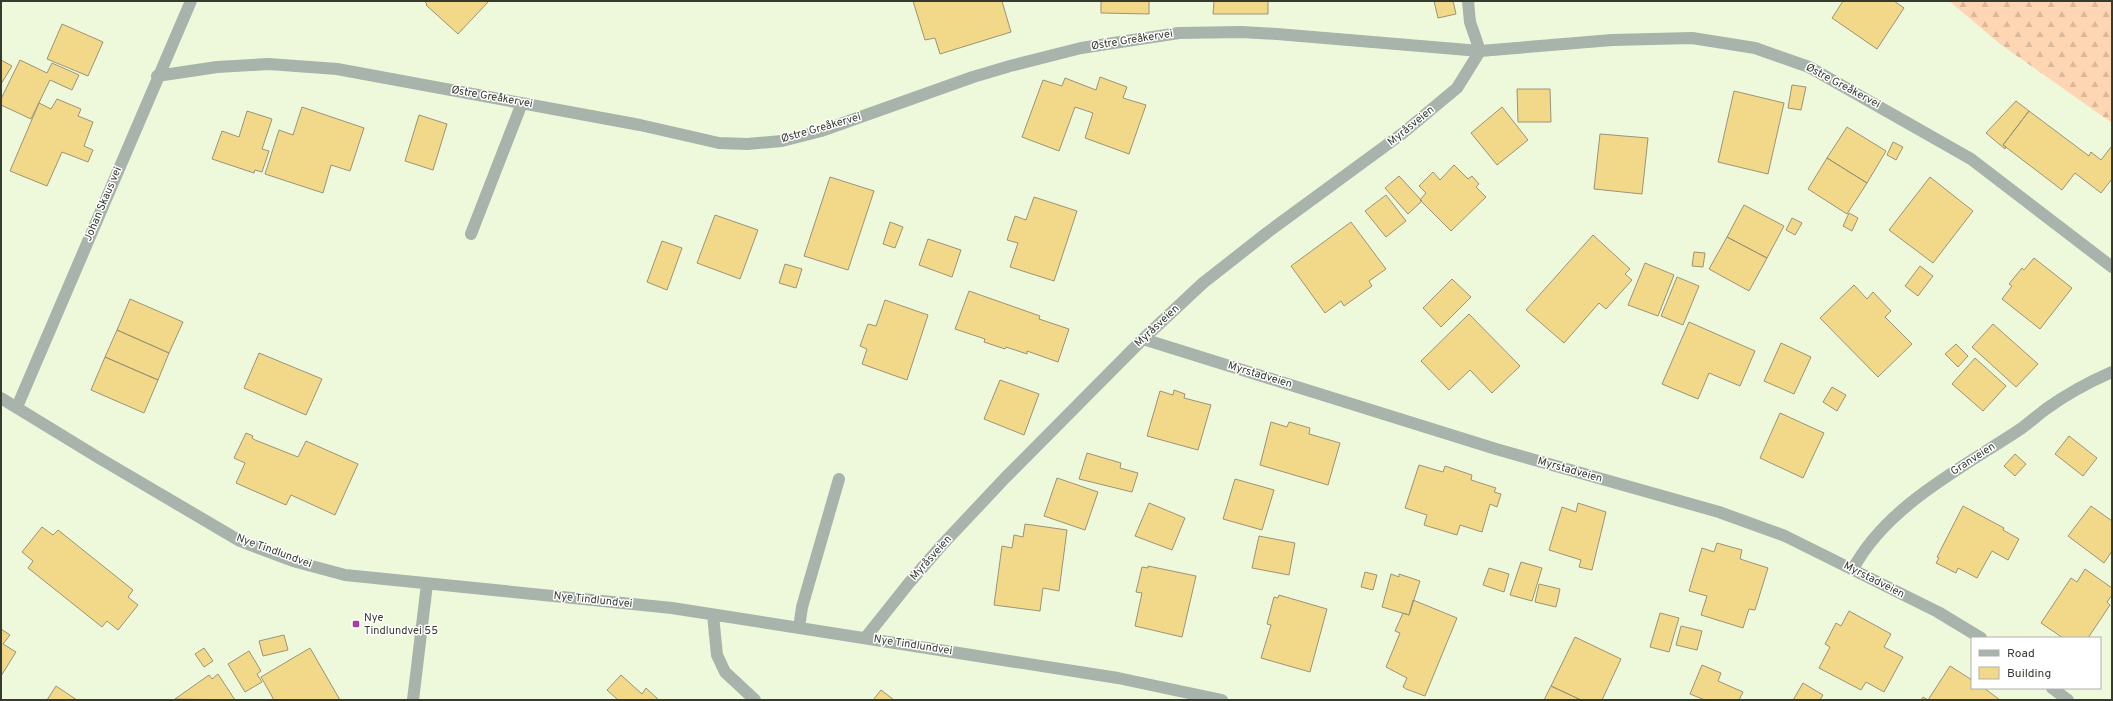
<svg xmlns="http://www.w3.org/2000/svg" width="2113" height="701" font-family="Overpass,sans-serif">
<defs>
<pattern id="forest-firs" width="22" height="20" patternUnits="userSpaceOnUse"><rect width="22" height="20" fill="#ffd6b3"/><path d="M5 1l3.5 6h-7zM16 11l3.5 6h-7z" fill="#dbb89a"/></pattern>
</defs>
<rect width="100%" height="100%" fill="#eef9db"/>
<path fill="url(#forest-firs)" d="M1949 1H2112V123L2000 44Z"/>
<path fill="#f2d98a" stroke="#9c9378" d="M424 1H489L458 34 426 5 427 4Z
M913 1H1002L1011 32 940 54 935 38 925 40Z
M1101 1H1149V14L1101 13Z
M1214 1H1268V14H1213Z
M1434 1H1453L1456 14 1438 18Z
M1843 1H1894L1904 8 1877 49 1832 18Z
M62 24 103 42 88 76 47 59Z
M1 60 12 66 1 84Z
M20 60 47 73 52 63 79 75 72 90 50 80 31 119 1 105V99Z
M1100 77 1127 87 1123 98 1146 105 1129 154 1085 138 1093 113 1075 107 1059 151 1022 137 1043 80 1062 86 1065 78 1096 90Z
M1792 85 1806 87 1801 110 1788 108Z
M1517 89H1550L1551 122H1518Z
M1734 91 1784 103 1768 174 1718 162Z
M57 99 81 109 78 116 93 122 84 146 93 150 88 162 62 152 47 186 10 171 39 103 51 109Z
M2016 101 2029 111 2003 145 2006 147 2005 149 1986 133Z
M302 107 364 128 350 171 331 165 323 193 265 174 279 130 293 135Z
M1502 107 1528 140 1497 165 1471 133Z
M247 111 272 119 262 149 269 151 262 172 255 170 254 173 212 159 222 131 239 137Z
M2029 111 2089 156 2091 152 2101 160 2111 147 2112 148V179L2101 193 2075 173 2062 190 2003 145Z
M419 115 447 124 433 170 405 161Z
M1847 127 1886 151 1867 183 1827 158Z
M1600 134 1648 138 1642 194 1594 189Z
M1893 142 1903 147 1896 160 1887 155Z
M1827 158 1867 183 1847 214 1808 189Z
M1454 165 1468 179 1472 176 1479 184 1476 187 1486 197 1451 231 1420 200 1426 193 1419 186 1433 172 1440 180Z
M1399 176 1422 201 1408 214 1385 188Z
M830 177 874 191 848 270 804 256Z
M1930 177 1973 211 1933 263 1889 230Z
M1386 195 1406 221 1386 237 1365 211Z
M1034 197 1077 211 1054 281 1010 267 1018 243 1007 240 1015 216 1026 220Z
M1744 205 1784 226 1767 258 1727 237Z
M1849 213 1858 218 1852 231 1843 226Z
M715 215 758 230 740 279 697 263Z
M1792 218 1802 223 1795 235 1786 230Z
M890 222 903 227 895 248 883 244Z
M1351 222 1386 269 1369 281 1372 286 1344 306 1341 301 1325 313 1291 266Z
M1593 235 1630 269 1625 274 1632 280 1606 309 1599 303 1564 343 1526 310Z
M1727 237 1767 258 1749 291 1709 269Z
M928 239 961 250 952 277 919 265Z
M662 241 682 248 667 290 647 282Z
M1694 252 1705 253 1703 267 1692 266Z
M2034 258 2072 288 2040 329 2002 299 2012 286 2009 284 2022 268 2024 270Z
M1645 263 1674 275 1658 316 1628 305Z
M785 264 802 269 796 288 779 283Z
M1920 266 1933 276 1918 296 1905 286Z
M1677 277 1699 286 1683 325 1661 316Z
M1452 279 1471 297 1441 327 1423 308Z
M1854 285 1867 299 1873 292 1891 311 1885 317 1912 344 1878 377 1820 318Z
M969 291 1040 316 1039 319 1069 329 1058 362 1027 351V354L1006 347 1005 349 984 342 985 339 955 329Z
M130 299 183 322 169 353 117 330Z
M885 300 928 315 907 380 862 364 867 349 860 346 868 324 876 326Z
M1469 314 1520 366 1492 393 1470 370 1449 390 1421 361Z
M1689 322 1755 351 1740 386 1709 373 1698 399 1662 384Z
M1993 324 2038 364 2016 387 1972 347Z
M117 330 169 353 158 380 105 357Z
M1781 343 1811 357 1794 394 1764 381Z
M1956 344 1968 356 1958 367 1945 354Z
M259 353 322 379 306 415 244 388Z
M105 357 158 380 144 413 91 390Z
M1975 358 2006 386 1983 411 1952 384Z
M1000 380 1039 394 1024 435 984 419Z
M1832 387 1846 395 1837 411 1823 402Z
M1174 390 1185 394 1184 398 1211 405 1198 450 1147 436 1160 391 1173 395Z
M1780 413 1824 433 1803 478 1760 458Z
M1271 422 1287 427 1289 422 1310 428 1309 434 1340 443 1328 485 1260 465Z
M246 433 253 436 252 438 255 440 298 457 306 441 358 464 335 515 291 495 286 505 236 483 245 463 234 458Z
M2069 436 2097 458 2083 476 2055 454Z
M1087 453 1121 463 1120 468 1138 473 1132 492 1079 479Z
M2015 454 2026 464 2015 476 2004 466Z
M1419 465 1443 472 1445 466 1472 475 1471 480 1496 488 1494 492 1501 494 1497 507 1490 504 1482 532 1460 525 1457 535 1424 525 1427 515 1405 508Z
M1057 478 1098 492 1085 530 1044 516Z
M1235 479 1274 490 1262 530 1223 519Z
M1149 503 1185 518 1172 550 1135 536Z
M1578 503 1606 512 1592 570 1579 567 1581 560 1549 550 1562 507 1576 512Z
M1963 506 2004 528 2003 530 2019 539 2008 560 1992 551 1977 578 1958 568 1956 573 1936 563 1939 558 1937 557Z
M2091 506 2112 521V551L2104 563 2068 536Z
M1025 524 1067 530 1059 591 1043 588 1040 611 994 605 1002 546 1012 548 1014 535 1023 537Z
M42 527 53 535 58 530 133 590 128 597 138 605 118 630 107 621 102 627 28 568 33 561 22 552Z
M1259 536 1295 543 1289 575 1252 568Z
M1717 543 1742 550 1740 559 1768 568 1755 610 1749 609 1743 628 1701 615 1707 596 1689 591 1702 548 1714 552Z
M1521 562 1542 568 1532 601 1510 595Z
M1148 566 1196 576 1182 637 1135 626 1142 593 1136 592 1142 567 1148 568Z
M1489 568 1509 574 1504 592 1483 585Z
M2085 569 2112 588V595L2107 602 2110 605 2088 638H2063L2041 623 2071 578 2077 582Z
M1365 572 1377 575 1373 590 1361 587Z
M1391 574 1399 577V574L1420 581 1409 615 1382 607Z
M1539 584 1560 589 1556 607 1535 602Z
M1279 595 1327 609 1310 672 1261 658 1271 625 1267 624 1274 597 1278 598Z
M1413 600 1457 618 1425 696 1406 689 1403 687 1407 678 1386 667 1400 633 1395 631 1403 613 1409 615Z
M1849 611 1891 634 1884 647 1903 657 1884 692 1866 682 1861 690 1819 668 1830 647 1825 644 1836 623 1841 626Z
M1660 613 1679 618 1669 652 1650 647Z
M1681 626 1702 631 1697 650 1676 645Z
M1 629 10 635 3 644 16 652 1 676Z
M284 635 288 650 263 656 259 641Z
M1575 637 1621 659 1602 700H1581L1551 686Z
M204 648 213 661 204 667 195 654Z
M310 648 340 700H274L261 677Z
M249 651 261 671 257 674 262 682 245 692 228 664Z
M1702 665 1721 673 1718 681 1743 692 1739 700H1705L1690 694Z
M1950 666 1972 680V688H1984L2000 700H1921L1923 697 1928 700Z
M218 674 235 700 175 699 209 675 212 679Z
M621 675 642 694 646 688 659 700H618L607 690Z
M1803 683 1823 695 1820 700H1793Z
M56 686 77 700H47Z
M1551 686 1581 700H1544Z
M881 690 894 700H873Z"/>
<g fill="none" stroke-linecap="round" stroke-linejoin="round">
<path stroke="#a7b3ab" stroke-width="12" d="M157 76 217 67 269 64 337 69 640 125 719 143 747 144 782 141 821 131 973 77 1010 66 1081 48 1179 33 1241 32 1277 34 1480 51 1612 40 1692 38 1755 48 1809 67 1971 159 2112 267
M471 234 522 103
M1143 339 1496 449 1719 512 1785 536 1938 612 1981 638
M1 398 99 458 240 541 293 561 345 575 672 608 1118 678 1222 700
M17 407 191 1
M1853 569C1887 505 1964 467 2022 428 2030 422 2038 415 2046 409 2067 394 2089 382 2112 372
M713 615 717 655 725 672 755 700
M799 628 802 607 839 479
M866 637 909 583 942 545 1005 478 1143 339 1203 283 1268 232 1403 133 1457 88 1480 51 1470 22 1468 1
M2052 688 2068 700
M413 700 427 584"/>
</g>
<rect fill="#a73fa1" stroke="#fff" stroke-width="1.5" x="352" y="620" width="8" height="8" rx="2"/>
<g text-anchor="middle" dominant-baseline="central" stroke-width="3" stroke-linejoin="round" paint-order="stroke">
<g font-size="11" fill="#363a2f" stroke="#fff">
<text transform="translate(1132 40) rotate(-9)">Østre Greåkervei</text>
<text transform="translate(1843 86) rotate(28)">Østre Greåkervei</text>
<text transform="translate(492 97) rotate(10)">Østre Greåkervei</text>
<text transform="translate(1411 126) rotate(-39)">Myråsveien</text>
<text transform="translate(821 128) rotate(-16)">Østre Greåkervei</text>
<text transform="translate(103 204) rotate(-67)">Johan Skaus vei</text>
<text transform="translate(1157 326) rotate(-43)">Myråsveien</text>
<text transform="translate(1260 375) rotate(17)">Myrstadveien</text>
<text transform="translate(1973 459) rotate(-33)">Granveien</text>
<text transform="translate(1570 470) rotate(16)">Myrstadveien</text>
<text transform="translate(274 551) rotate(20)">Nye Tindlundvei</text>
<text transform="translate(931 558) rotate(-48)">Myråsveien</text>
<text transform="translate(1874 580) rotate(27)">Myrstadveien</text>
<text transform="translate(593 600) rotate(6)">Nye Tindlundvei</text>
<text transform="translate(913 645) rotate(9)">Nye Tindlundvei</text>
</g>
<g font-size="11" fill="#363a2f" stroke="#fff" text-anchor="start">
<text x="364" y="618">Nye<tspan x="364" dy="13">Tindlundvei 55</tspan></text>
</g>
</g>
<rect width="2113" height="701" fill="none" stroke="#363a2f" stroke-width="4"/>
<rect x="1971" y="637" width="130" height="52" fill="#ffffff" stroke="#afb0ac"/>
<rect x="1979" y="650" width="20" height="6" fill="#a7b3ab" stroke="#afb0ac"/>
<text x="2007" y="657" font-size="12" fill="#363a2f">Road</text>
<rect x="1979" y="667" width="20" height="12" fill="#f2d98a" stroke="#afb0ac"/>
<text x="2007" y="677" font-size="12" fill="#363a2f">Building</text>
</svg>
